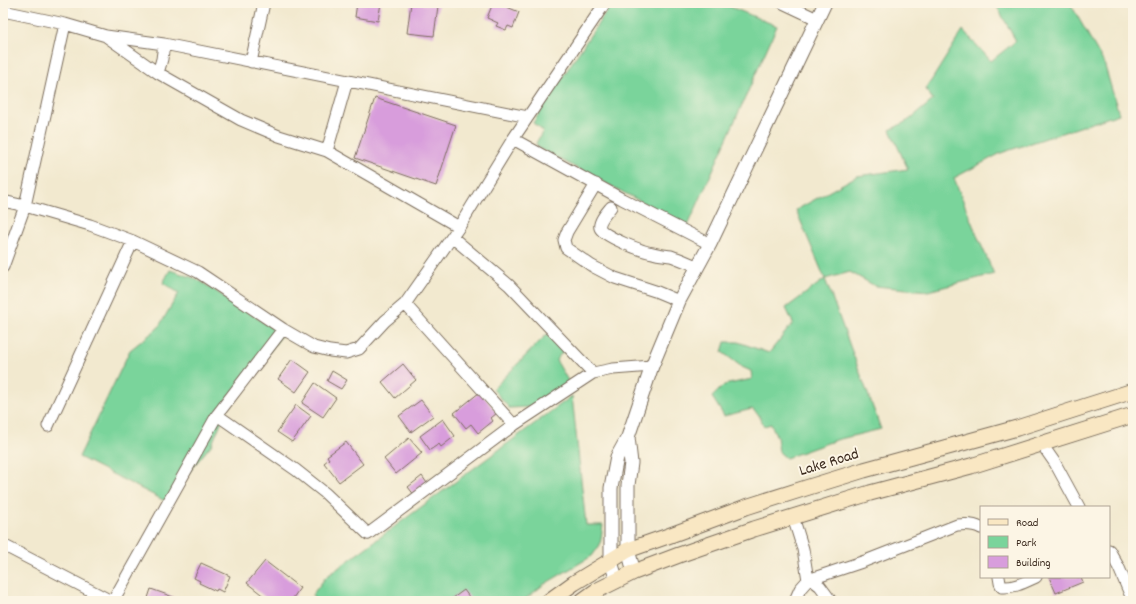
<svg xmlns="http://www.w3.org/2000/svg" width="1136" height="604" font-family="Dekko,sans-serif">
<rect width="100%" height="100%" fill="#fcf5e5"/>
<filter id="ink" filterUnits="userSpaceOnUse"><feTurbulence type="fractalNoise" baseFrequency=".025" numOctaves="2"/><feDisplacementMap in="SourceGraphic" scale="8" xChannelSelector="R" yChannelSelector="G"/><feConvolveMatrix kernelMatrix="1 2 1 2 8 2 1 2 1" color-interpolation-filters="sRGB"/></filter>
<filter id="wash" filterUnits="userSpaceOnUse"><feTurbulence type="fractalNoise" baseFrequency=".012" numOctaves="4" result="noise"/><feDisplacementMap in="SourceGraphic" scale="16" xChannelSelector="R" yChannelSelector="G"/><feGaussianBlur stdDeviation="0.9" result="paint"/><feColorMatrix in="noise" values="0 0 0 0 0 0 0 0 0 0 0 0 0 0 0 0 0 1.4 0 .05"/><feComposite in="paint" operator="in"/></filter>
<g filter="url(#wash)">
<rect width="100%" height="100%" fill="#f2e9cf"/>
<path fill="#7ad49b" stroke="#5a7f5c" d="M612 3H721L777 26 688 226 538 148 536 143 543 131 533 123 573 61Z
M995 3H1070L1104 63 1119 114 1001 153 954 178 976 233 994 274 928 291 875 286 850 272 825 279 881 429 836 440 786 458 779 452 777 437 771 424 764 426 759 415 752 409 724 416 712 397 724 385 752 379 751 371 742 367 722 352 725 342H738L769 353 793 323 786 308 825 279 796 210 857 176 908 169 890 130 909 120 933 100 926 89 963 30 991 61 1016 41Z
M170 270 197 279 271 327 281 336 227 408 212 444 165 501 79 457 130 350 158 328 179 293 163 283Z
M547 334 563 351 556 360 570 384 532 407 509 408 493 389Z
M572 396 586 525H603L600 545 592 556 543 585 523 601H317L312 595 326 577Z"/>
<g id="blocks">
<path fill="#d89ddc" d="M357 3H381L378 21 355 17Z
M411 3 438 6 434 36 407 33Z
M493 3H497L519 12 513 28 508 26 506 30 496 26 498 23 487 18Z
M375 98 456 125 436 186 355 158Z
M292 359 310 372 296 392 278 379Z
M403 364 416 380 395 398 382 382Z
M332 371 347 380 341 389 327 381Z
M315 383 336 398 323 417 302 403Z
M480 392 497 413 491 418 493 421 478 433 471 424 466 428 454 413Z
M421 400 433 416 411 432 399 416Z
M296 405 311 416 292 442 277 432Z
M443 419 455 436 441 447 439 444 430 450 420 436Z
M409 438 422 453 396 474 384 459Z
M346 442 363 464 339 482 324 463 329 459 327 456Z
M422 476 429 486 415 496 408 487Z
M265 561 300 588 291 601H270L247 583Z
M201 563 230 576 223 592 217 589 216 591 199 583 200 581 194 578Z
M1049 577H1081L1083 582 1056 593Z
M151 589 176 598 175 601H147Z
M464 590 472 601H449Z"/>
</g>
</g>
<g filter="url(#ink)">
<use href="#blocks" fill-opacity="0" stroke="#7b6d5c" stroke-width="1"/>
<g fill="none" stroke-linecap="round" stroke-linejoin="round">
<g stroke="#7b6d5c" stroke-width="13">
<path id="minor" d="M783 3 817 19
M3 11 65 24 106 36 164 44 528 117
M107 37 158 73
M164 44 162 59 158 73 241 120 279 136 327 151 459 227
M251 62 264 3
M513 139 622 199 710 244
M327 151 347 81
M596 184 567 232 564 240 566 248 592 266 615 278 655 291 679 301
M3 201 25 206 90 225 133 241 198 272 283 329 314 347 330 351 346 353 359 349 385 321 405 304 459 227 513 139 605 3
M611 207C607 212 598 222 600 228 602 236 644 252 653 253 659 255 665 255 671 256 680 259 689 263 697 266
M452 237 509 285 593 373
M3 267 25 206 65 24
M405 304 514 425
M217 415 296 470 325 493 368 534 514 425 593 373 613 369 652 366
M48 426 133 241
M1041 443 1055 463 1079 507
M793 517 803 549 808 580
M3 545 111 601
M1109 550 1119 568 1133 601
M999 577 1000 583 1002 587C1014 588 1025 582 1036 577
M811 579 820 586 831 601
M113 601 217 415 283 329
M797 601 796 598 800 589 808 580 865 561 957 525C965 524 974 524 981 528"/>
</g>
<g stroke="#7b6d5c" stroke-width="15">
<path id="tertiary" d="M628 437 631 463 628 485V550L634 572
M617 581 611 562V488L617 457 628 437 652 366 679 301 710 244 825 3"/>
</g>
<g stroke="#7b6d5c" stroke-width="17">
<path id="secondary" d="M549 601 574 583 628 550 668 536 746 507 809 487 864 470 1017 428 1133 391
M582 601 596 591 634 572 679 555 754 529 870 493 971 466 1133 415"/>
</g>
<use href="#minor" stroke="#fff" stroke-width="11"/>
<use href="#tertiary" stroke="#fff" stroke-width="13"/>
<use href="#secondary" stroke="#f9e7c3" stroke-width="15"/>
</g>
</g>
<g text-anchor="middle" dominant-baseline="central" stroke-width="4" stroke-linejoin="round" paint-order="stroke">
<g font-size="16" fill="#3b2a1e" stroke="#fcf5e5">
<text transform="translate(829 463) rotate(-17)">Lake Road</text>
</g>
</g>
<rect width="1136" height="604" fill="none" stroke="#fcf5e5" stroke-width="16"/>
<rect x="980" y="506" width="130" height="72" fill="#fcf5e5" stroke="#afa495"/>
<rect x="988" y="519" width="20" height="6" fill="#f9e7c3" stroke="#afa495"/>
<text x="1016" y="526" font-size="12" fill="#3b2a1e">Road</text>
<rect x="988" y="536" width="20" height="12" fill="#7ad49b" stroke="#afa495"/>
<text x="1016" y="546" font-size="12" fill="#3b2a1e">Park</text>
<rect x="988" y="556" width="20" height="12" fill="#d89ddc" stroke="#afa495"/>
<text x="1016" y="566" font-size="12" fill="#3b2a1e">Building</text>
</svg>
